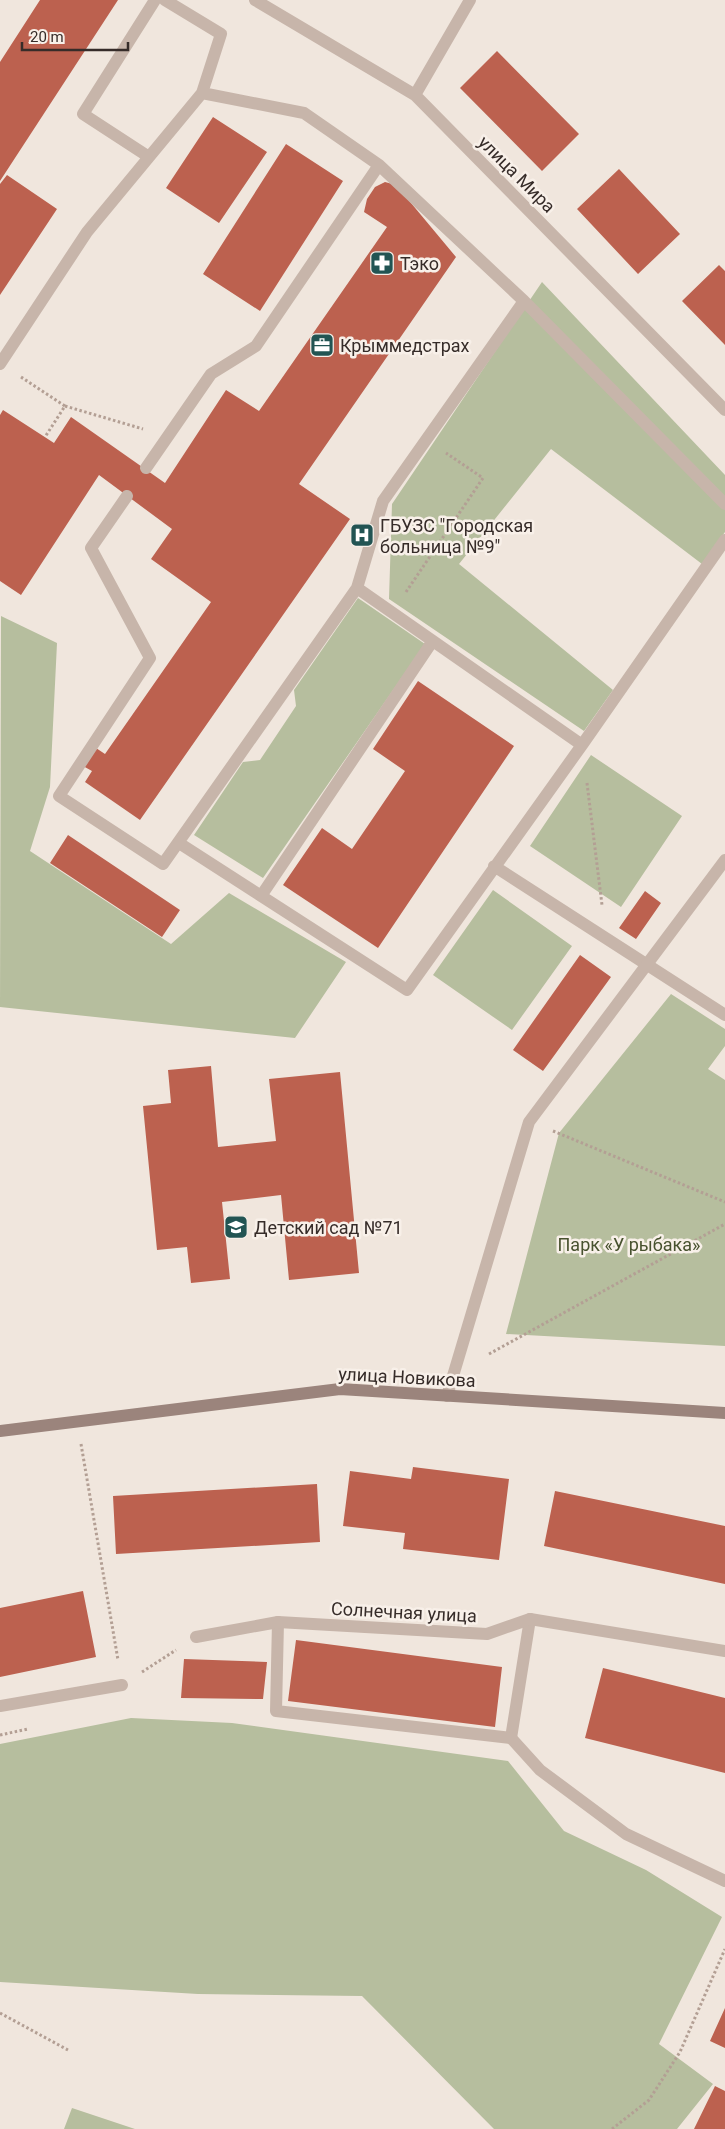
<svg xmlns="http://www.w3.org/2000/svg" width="725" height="2129" font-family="Roboto,sans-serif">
<rect width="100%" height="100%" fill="#f0e6dd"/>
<path fill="#b6be9e" d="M542 282 725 475V532L702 564 551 449 459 564 613 690 584 731 389 599 392 504Z
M358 598 425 644 263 878 194 835 243 762 260 760 296 706 294 690Z
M1 616 57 643 50 787 30 851 171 944 229 893 346 962 295 1038 0 1007Z
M591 755 682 816 621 907 530 846Z
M493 890 572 946 512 1030 433 975Z
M671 994 725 1029V1046L708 1069 725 1080V1346L506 1334 559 1133Z
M131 1718 232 1723 508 1761 564 1831 646 1870 722 1917 659 2044 713 2084 677 2129H494L362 1996 198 1994 0 1982V1744Z
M72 2108 135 2129H64Z"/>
<path fill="#bc614f" d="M40 0H118L0 181V62Z
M497 51 579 134 542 171 460 88Z
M213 117 267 152 219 223 166 188Z
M286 144 343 181 260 311 203 274Z
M619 169 680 234 638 274 577 209Z
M7 175 57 209 0 295V184Z
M385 182 396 185 456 257 299 484 350 519 140 820 85 782 92 771 83 766 96 748 105 754 211 602 151 559 172 529 99 475 21 595 0 581V415L3 410 54 443 71 417 165 483 226 390 259 411 387 227 364 212 367 199 375 187Z
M719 265 725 271V345L682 301Z
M418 681 514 746 378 948 283 885 322 828 352 849 405 771 373 749Z
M68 835 180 910 162 937 50 863Z
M645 891 661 903 636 939 619 928Z
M580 955 611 977 543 1071 513 1050Z
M211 1066 218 1147 276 1141 269 1079 340 1072 359 1273 289 1280 281 1195 222 1202 230 1279 191 1283 187 1247 157 1250 143 1106 171 1103 168 1070Z
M413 1467 509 1479 499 1560 403 1549 405 1533 343 1526 350 1471 411 1479Z
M317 1484 320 1542 116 1554 113 1496Z
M555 1491 725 1526V1584L544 1546Z
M83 1591 96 1657 0 1677V1608Z
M296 1640 502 1667 495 1727 288 1701Z
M184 1659 267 1662 263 1699 181 1698Z
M603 1668 725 1698V1773L585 1738Z
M725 2008V2048L710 2041Z
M715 2086 725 2091V2129H694Z"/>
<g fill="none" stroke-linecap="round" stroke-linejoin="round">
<path stroke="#b39f94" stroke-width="3" stroke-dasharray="2.5 2.5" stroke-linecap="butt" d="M21 377 65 406 45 437
M65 406 143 429
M406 592 483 478 446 453
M587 783 602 905
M553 1131 725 1202
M489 1354 725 1224
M81 1444 118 1660
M142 1672 176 1650
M0 1735 28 1729
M0 2013 68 2050
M612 2129 649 2100 680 2052 725 1949"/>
<path stroke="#c7b5aa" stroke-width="12" d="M165 0 221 34 202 93
M149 157 83 114 155 0
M0 364 87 232 202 93 304 113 379 165 524 301 725 504
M146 468 211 374 256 346 379 165
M127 496 91 548 150 658 59 796 163 864 357 588 383 501 524 301
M582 745 725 540
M179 843 407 990 582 745 357 588
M494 866 725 1015
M261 896 432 642
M278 1622 276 1711 511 1738 530 1619
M0 1706 122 1685"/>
<path stroke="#c7b5aa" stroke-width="12" d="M255 0 415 95 725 410
M415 95 470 0
M447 1396 529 1122 725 860
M196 1637 278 1622 487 1634 530 1619 725 1651
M511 1738 540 1770 626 1834 725 1881"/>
<path stroke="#9b847c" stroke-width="12" d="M0 1431 340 1389 725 1413"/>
</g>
<defs>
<g id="pharmacy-square" transform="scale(1.25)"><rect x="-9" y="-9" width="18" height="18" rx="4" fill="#225453" stroke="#f8f0e9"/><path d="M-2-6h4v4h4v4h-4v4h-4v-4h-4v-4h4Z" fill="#fff"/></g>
<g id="office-square" transform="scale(1.25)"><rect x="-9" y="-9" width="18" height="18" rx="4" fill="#225453" stroke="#f8f0e9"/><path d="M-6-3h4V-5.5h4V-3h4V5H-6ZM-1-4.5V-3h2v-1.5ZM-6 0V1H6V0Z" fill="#fff"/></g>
<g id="hospital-square" transform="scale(1.25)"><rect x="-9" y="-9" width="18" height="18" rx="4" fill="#225453" stroke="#f8f0e9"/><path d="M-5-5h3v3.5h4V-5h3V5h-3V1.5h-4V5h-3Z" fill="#fff"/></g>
<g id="school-square" transform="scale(1.25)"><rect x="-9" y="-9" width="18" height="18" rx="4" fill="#225453" stroke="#f8f0e9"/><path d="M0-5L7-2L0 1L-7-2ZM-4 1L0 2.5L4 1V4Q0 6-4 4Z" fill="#fff"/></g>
</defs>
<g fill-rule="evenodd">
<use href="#pharmacy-square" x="382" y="263"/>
<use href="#office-square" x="322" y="345"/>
<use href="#hospital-square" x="362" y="535"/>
<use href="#school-square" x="236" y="1227"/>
</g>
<g text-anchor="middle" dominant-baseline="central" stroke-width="5" stroke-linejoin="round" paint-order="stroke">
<g font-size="18" fill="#362c29" stroke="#f8f0e9">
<text transform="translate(517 174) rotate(45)">улица Мира</text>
<text transform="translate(407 1377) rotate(3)">улица Новикова</text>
<text transform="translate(404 1612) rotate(3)">Солнечная улица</text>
</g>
<g font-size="18" fill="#362c29" stroke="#f8f0e9" text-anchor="start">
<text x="400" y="263">Тэко</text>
<text x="340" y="345">Крыммедстрах</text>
<text x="380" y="525">ГБУЗС "Городская<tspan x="380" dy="21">больница №9"</tspan></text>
<text x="254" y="1227">Детский сад №71</text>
</g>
<g font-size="18" fill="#48522f" stroke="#f8f0e9">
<text x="629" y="1244">Парк «У рыбака»</text>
</g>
</g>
<path d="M22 42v8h106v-8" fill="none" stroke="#362c29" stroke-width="2.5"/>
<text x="30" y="42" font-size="15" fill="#362c29" stroke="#f8f0e9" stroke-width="4" paint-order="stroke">20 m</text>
</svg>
